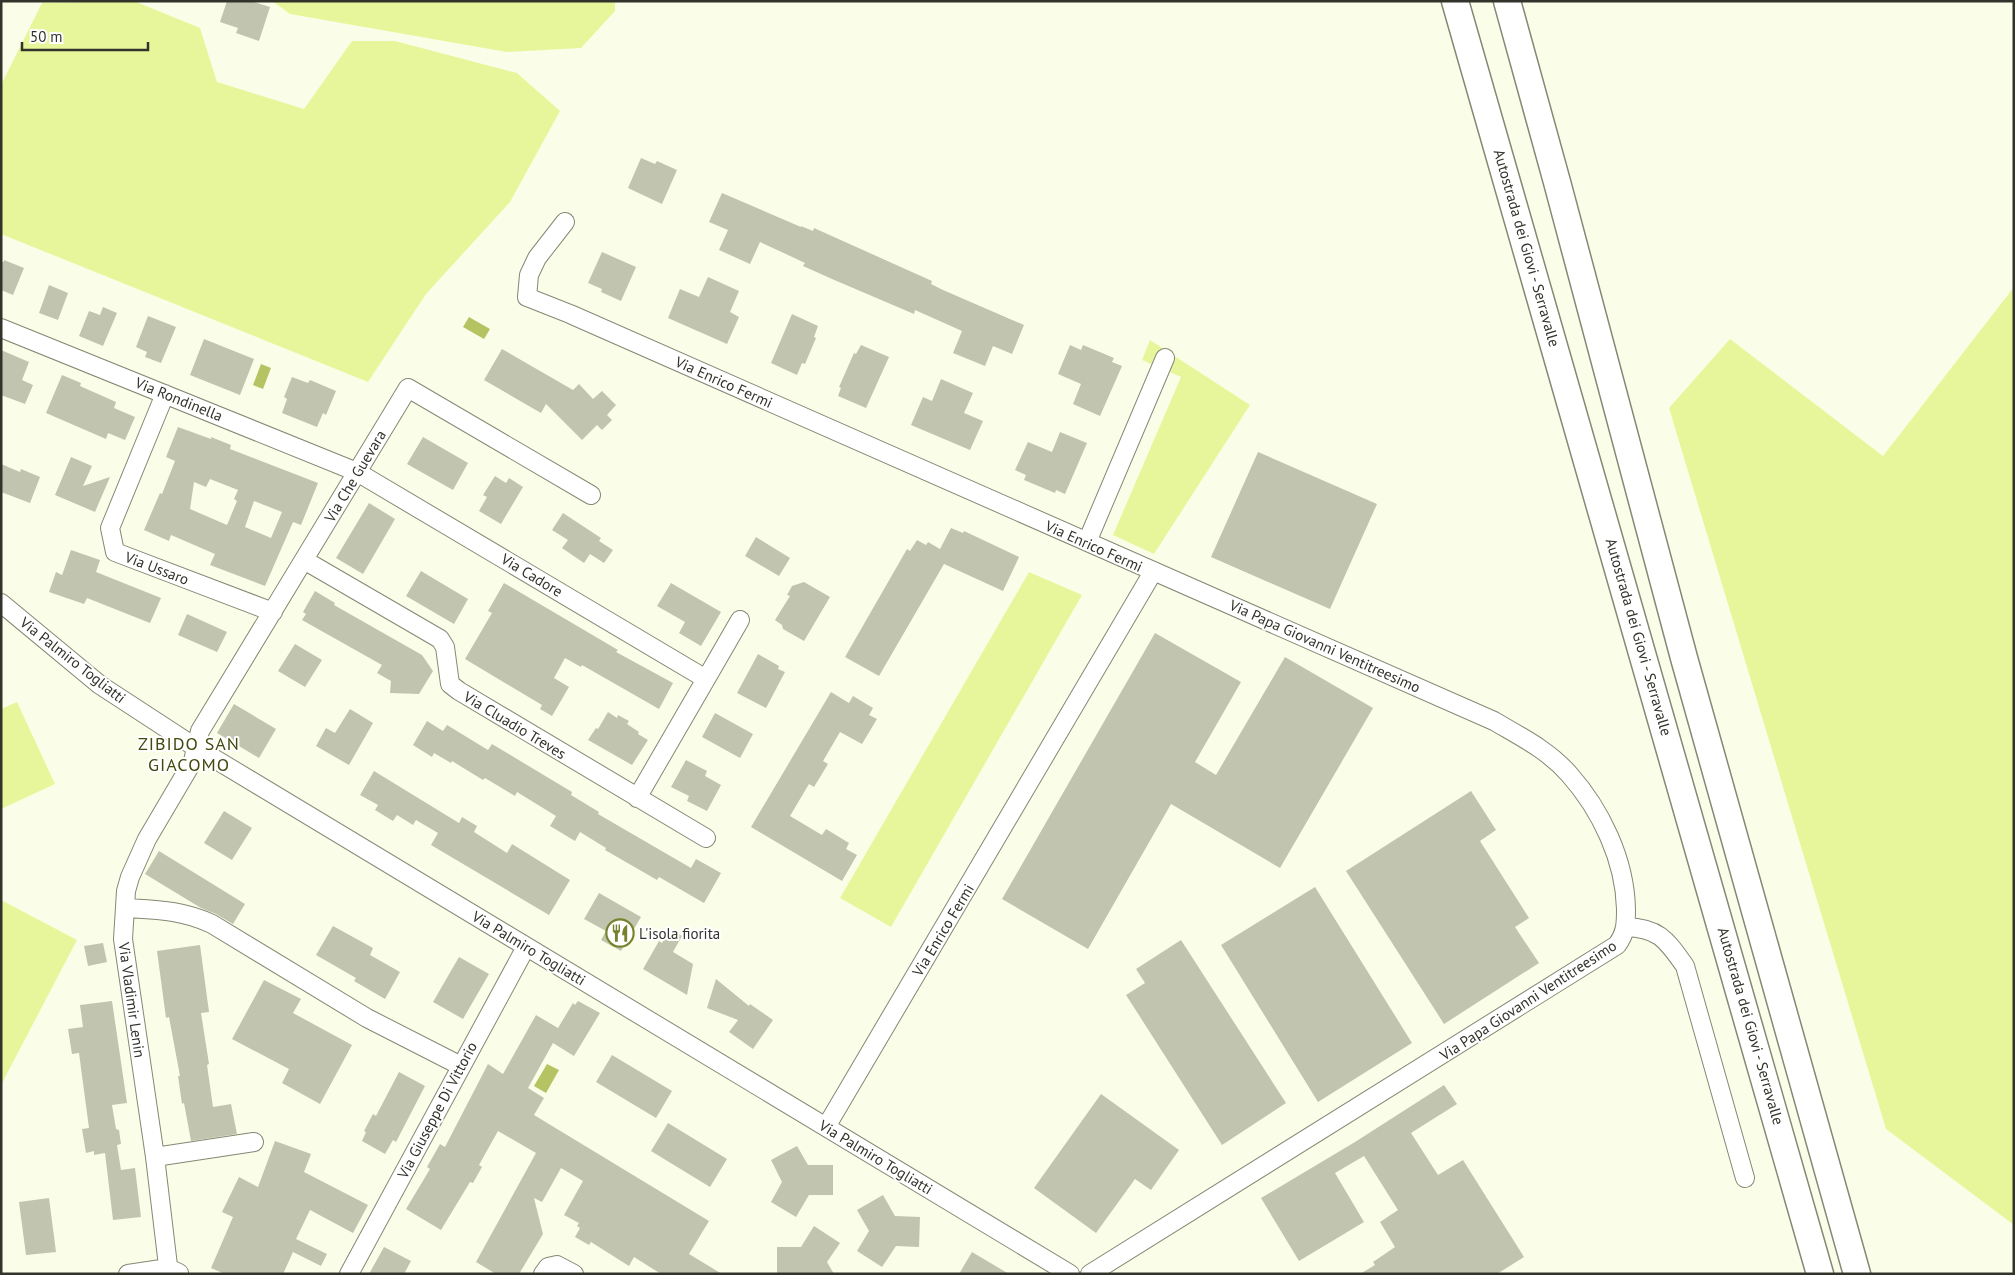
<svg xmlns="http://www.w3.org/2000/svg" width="2015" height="1275" font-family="'PT Sans',sans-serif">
<rect width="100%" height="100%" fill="#fafee8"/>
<path fill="#e8f69b" d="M134 1 200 28 217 82 304 109 352 41H395L517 73 560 111 510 202 426 294 368 382 1 234V85L42 3Z
M272 1H615V11L581 48 507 52 290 14Z
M2014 287V1225L1886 1129 1669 408 1730 339 1883 456Z
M1150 340 1250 405 1154 554 1113 535 1181 377 1142 360Z
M1029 572 1082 595 891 927 840 898Z
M17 702 55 784 1 809V709Z
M1 900 77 940 1 1085Z"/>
<path fill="#b5c363" d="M469 317 490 329 484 339 463 327Z
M261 364 271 368 263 389 253 385Z
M547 1064 559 1070 546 1093 534 1086Z"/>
<path fill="#c1c5af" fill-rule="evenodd" d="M227 1H251L270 7 259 41 236 33 238 28 220 22Z
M641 158 655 164 657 161 677 170 662 204 628 188Z
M722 193 801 227V226L813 231 814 228 932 281 931 284 943 290 1024 325 1012 354 993 346 985 366 953 353 962 331 915 310 914 314 832 279 803 266 805 263 788 255 760 242 750 264 719 250 728 230 709 222Z
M602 252 636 267 621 301 601 292 602 289 588 283Z
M4 260 24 268 13 295 1 290V261L4 262Z
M708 277 739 291 730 312 739 317 727 344 668 318 680 289 699 297Z
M49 285 68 293 58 320 39 313Z
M103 307 117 313 103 346 79 336 89 311 100 315Z
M792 314 818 326 814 337 816 338 805 364 802 363 797 375 771 363Z
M148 316 176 327 161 363 145 357 147 352 136 347Z
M204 339 254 359 240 395 190 375Z
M861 345 889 357 866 408 838 396 841 388 839 387 854 353 856 354Z
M1070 345 1081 350 1083 345 1114 358 1112 362 1122 366 1100 416 1073 404 1081 384 1058 374Z
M502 349 573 390 579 384 593 399 602 391 616 405 607 415 612 420 602 430 597 425 582 440 546 404 541 413 484 380Z
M1 350 29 362 22 380 33 385 25 404 1 395Z
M62 375 81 383 80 386 116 402 114 408 135 417 125 440 108 433 106 439 46 413Z
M292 377 308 383 310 380 336 391 326 415 323 413 317 427 282 413 287 399 284 397Z
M941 379 973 393 964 413 983 421 970 450 911 425 923 397 932 401Z
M178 427 211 439V437L231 445 230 449 318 483 301 525 293 522 265 586 210 565 215 554 171 535 169 541 144 530 160 493 162 494 175 461 166 457ZM210 479 238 490 234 499 237 501 227 525 190 509 194 482 206 487ZM254 501 282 512 271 538 245 527Z
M1060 432 1087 443 1065 494 1056 490 1055 493 1024 480 1026 475 1015 470 1028 442 1052 452Z
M423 437 468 463 453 490 407 464Z
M1258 452 1377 504 1330 609 1211 557Z
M71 457 92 466 83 486 110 477 95 512 55 495Z
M1 464 20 472 21 469 40 477 30 503 1 492Z
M495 476 506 483 509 478 523 487 501 524 479 511 487 497 483 495Z
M369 503 395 519 363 574 336 558Z
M563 513 601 538 599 541 613 550 604 563 590 554 584 563 562 548 568 540 552 530Z
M951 528 963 533 964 531 1019 557 1003 591 944 564 879 676 845 657 907 549 910 551 917 540 926 545 928 542 940 549Z
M756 537 790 558 779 576 745 556Z
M71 550 100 560 96 572 161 598 150 623 87 598 84 604 49 592 56 572 62 575Z
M421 571 468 599 454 624 406 596Z
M804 582 830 597 804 641 783 629 782 625 775 620 790 596 787 595 792 586Z
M504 583 618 650 616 652 673 683 659 709 582 665 581 667 565 658 554 678 569 687 552 716 540 709 542 705 465 659 492 613 488 611Z
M671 583 721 612 701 646 679 633 685 622 657 606Z
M315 591 335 603 334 605 422 655 433 671 419 694 390 693 391 681 377 673 382 665 302 620 306 614 303 612Z
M187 614 227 632 217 652 178 635Z
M1155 633 1241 682 1195 762 1216 775 1285 657 1373 708 1280 868 1171 804 1088 949 1002 899Z
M295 644 322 660 305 687 278 671Z
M758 654 779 666 778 669 785 672 766 708 737 693Z
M831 692 849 703 853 696 873 708 869 715 877 719 862 744 840 732 823 761 828 764 814 787 809 784 790 816 822 835 826 829 849 843 846 849 857 855 842 881 751 827Z
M234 704 276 729 259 758 217 733Z
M350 709 373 723 349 765 316 746 326 728 335 733Z
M608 712 617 718 618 715 629 721 627 724 639 732 638 734 648 740 632 765 588 740 596 728 598 729Z
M715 713 753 734 740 758 702 737Z
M427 721 443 731 447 725 488 750 492 744 572 792 571 795 599 812 598 814 691 868 696 859 721 873 704 903 659 877 657 880 605 850 606 848 580 832 575 841 550 826 556 816 517 792 515 796 485 778 483 780 452 761 451 763 434 753 432 757 413 745Z
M686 760 707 771 705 776 721 785 707 811 687 801 689 796 671 787Z
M374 771 459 823 462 817 477 826 474 832 507 853 512 844 570 880 549 915 431 845 438 833 416 820 413 825 397 815 393 821 375 810 378 805 360 795Z
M1471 791 1496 830 1480 841 1529 918 1515 927 1539 963 1444 1024 1346 871Z
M224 811 252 828 232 860 204 843Z
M159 851 245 904 233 924 216 914 201 908 145 874Z
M1315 887 1412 1043 1318 1102 1221 945Z
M599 893 641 917 621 951 601 940 606 931 584 919Z
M333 926 373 948 370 955 400 972 385 999 354 981 356 978 316 955Z
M670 929 682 936 673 952 693 964 687 995 643 969 659 941 662 943Z
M1181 940 1286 1103 1222 1145 1126 995 1145 983 1136 969Z
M103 943 107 962 88 966 84 946Z
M200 945 209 1012 201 1013 209 1064 207 1065 213 1107 231 1104 237 1134 191 1141 184 1103 182 1104 178 1076H180L169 1017 166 1018 157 951Z
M459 957 489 974 463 1019 433 1002Z
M716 979 749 1006 750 1004 773 1020 753 1049 729 1032 738 1020 707 1008Z
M264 980 301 999 293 1013 352 1045 320 1104 282 1083 289 1069 232 1039Z
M112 1001 127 1103 112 1105 116 1129 119 1130 121 1144 117 1145 121 1170 135 1168 141 1217 113 1220 105 1153 94 1155V1151L86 1153 82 1129 89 1128 79 1053 72 1054 68 1029 83 1027 80 1005Z
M578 1001 600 1013 574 1056 553 1043 528 1088 544 1098 534 1115 709 1221 689 1254 722 1274H661L634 1257 629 1266 591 1242 589 1245 575 1237 580 1228 577 1226 579 1223 564 1215 583 1181 561 1168 542 1202 534 1198 543 1234 519 1274H496L476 1262 536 1153 498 1131 479 1165 482 1167 473 1183 470 1182 441 1230 406 1209 430 1169 427 1167 440 1144 445 1147 488 1064 503 1074 536 1015 558 1028 573 1003 575 1005Z
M612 1055 672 1091 656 1118 596 1082Z
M399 1072 425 1086 396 1142 393 1140 385 1154 362 1141 366 1132 364 1131 373 1114 376 1116Z
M1444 1085 1457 1104 1411 1133 1438 1175 1463 1160 1524 1257 1497 1274H1360L1375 1265 1373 1262 1395 1247 1380 1222 1398 1210 1364 1156 1335 1173 1364 1222 1299 1261 1261 1198 1355 1142Z
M1101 1094 1179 1150 1151 1190 1135 1179 1096 1233 1034 1188Z
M668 1123 727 1159 710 1187 651 1151Z
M275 1141 311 1154 304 1172 368 1205 353 1233 310 1210 296 1239 327 1254 321 1266 293 1252 283 1274H225L211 1268 233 1217 222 1212 239 1177 258 1187Z
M797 1146 808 1165H833V1195H809L796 1217 771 1202 782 1182 771 1160Z
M883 1195 895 1216 920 1217 919 1247 896 1246 882 1267 857 1251 869 1231 857 1210Z
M49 1198 56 1252 26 1255 19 1202Z
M814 1226 840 1243 827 1262 834 1274H777V1247H801Z
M384 1247 411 1261 404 1274H369Z
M972 1252 1009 1274H959Z"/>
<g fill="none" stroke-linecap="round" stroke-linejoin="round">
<g stroke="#848874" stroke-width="20">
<path id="minor" d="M565 222 537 258 529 275 527 297 570 314 1494 721C1521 737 1548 750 1569 774 1601 810 1625 860 1626 909 1626 923 1626 933 1617 945L1090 1274
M1 328 357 472 706 679 637 798
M165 394 110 528 115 552 273 612
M1087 542 1165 358
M304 560 440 639 445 647 450 684 459 691 706 838
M1 603 100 685 195 747 1070 1274
M706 679 740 620
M125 908C157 910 182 910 212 924L367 1018 461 1066
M1626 927C1660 928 1667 941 1685 966L1745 1178
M826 1127 1153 572
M155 1157 254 1142
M128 1274 168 1268 179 1273
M169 1274 155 1157 123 939 126 891 130 877 147 839 193 761 200 731 408 388 591 495
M349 1274 526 947
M543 1274 548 1267 557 1265 574 1274"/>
</g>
<g stroke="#848874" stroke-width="29">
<path id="highway" d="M1455 1 1820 1274
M1507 1 1557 182 1684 658 1857 1274"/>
</g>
<use href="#minor" stroke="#fff" stroke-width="18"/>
<use href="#highway" stroke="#fff" stroke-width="26"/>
</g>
<defs>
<g id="restaurant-ring" transform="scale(1.4375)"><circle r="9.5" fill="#fff" stroke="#78822e" stroke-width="1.5"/><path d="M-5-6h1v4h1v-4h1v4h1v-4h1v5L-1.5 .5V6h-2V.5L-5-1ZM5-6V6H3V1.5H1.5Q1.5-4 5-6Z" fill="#78822e"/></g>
</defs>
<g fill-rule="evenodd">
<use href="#restaurant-ring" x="620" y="933"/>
</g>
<g text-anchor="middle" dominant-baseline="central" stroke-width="4" stroke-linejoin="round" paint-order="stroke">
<g font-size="15" fill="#32332b" stroke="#fff">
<text transform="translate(1527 248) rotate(74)">Autostrada dei Giovi - Serravalle</text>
<text transform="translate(724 382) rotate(24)">Via Enrico Fermi</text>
<text transform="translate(179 399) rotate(22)">Via Rondinella</text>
<text transform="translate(355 476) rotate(-59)">Via Che Guevara</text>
<text transform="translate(1094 546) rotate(24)">Via Enrico Fermi</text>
<text transform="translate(157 568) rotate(21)">Via Ussaro</text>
<text transform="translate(532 575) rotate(31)">Via Cadore</text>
<text transform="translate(1639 637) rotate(74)">Autostrada dei Giovi - Serravalle</text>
<text transform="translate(1325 646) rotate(24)">Via Papa Giovanni Ventitreesimo</text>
<text transform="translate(73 660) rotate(38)">Via Palmiro Togliatti</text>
<text transform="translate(515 725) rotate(31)">Via Cluadio Treves</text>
<text transform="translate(943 930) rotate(-59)">Via Enrico Fermi</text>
<text transform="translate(529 948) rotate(31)">Via Palmiro Togliatti</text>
<text transform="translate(132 1000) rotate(82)">Via Vladimir Lenin</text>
<text transform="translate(1528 1000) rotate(-33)">Via Papa Giovanni Ventitreesimo</text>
<text transform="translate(1751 1026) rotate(74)">Autostrada dei Giovi - Serravalle</text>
<text transform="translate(437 1110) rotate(-62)">Via Giuseppe Di Vittorio</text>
<text transform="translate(876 1157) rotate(31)">Via Palmiro Togliatti</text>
</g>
<g font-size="15" fill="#32332b" stroke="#fff" text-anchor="start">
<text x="639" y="933">L'isola fiorita</text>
</g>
<g font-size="18" letter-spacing="1" fill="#43490e" stroke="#fff">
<text x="189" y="743">ZIBIDO SAN<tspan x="189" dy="21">GIACOMO</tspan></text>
</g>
</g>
<rect width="2015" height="1275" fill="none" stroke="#32332b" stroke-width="5"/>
<path d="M22 42v8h126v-8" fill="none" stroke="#32332b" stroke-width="2.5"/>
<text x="30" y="42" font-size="15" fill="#32332b" stroke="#ffffff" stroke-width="4" paint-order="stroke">50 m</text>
</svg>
